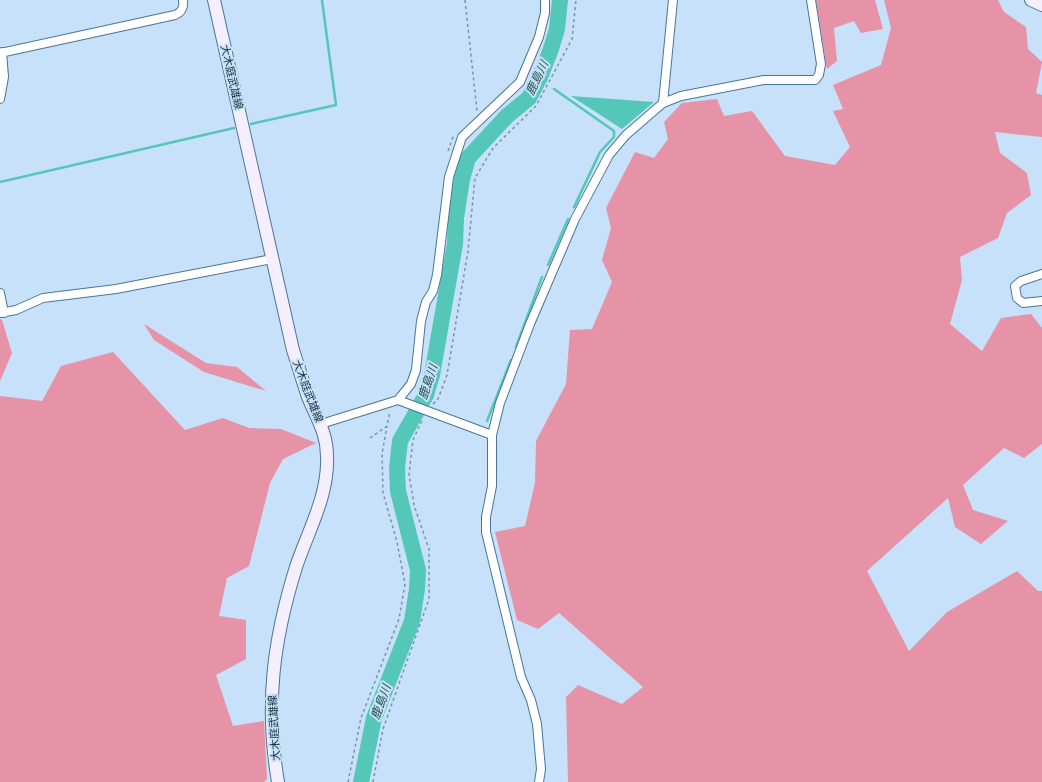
<svg xmlns="http://www.w3.org/2000/svg" width="1042" height="782" font-family="'Crimson Pro','Noto Sans JP',serif">
<rect width="100%" height="100%" fill="#c6e1f9"/>
<path fill="#e692a7" d="M816 0H875L883 29 861 33 854 21 834 28 837 61 827 69Z
M884 0H998L1004 12 1026 27 1028 49 1042 62 1036 93 1042 95V137L995 132 1000 153 1027 173 1031 195 1007 213 998 238 960 257 962 280 950 324 982 351 1001 318 1031 314 1042 328V444L1024 458 1004 448 963 485 973 510 1008 521 981 544 955 527 948 498 867 571 909 651 947 612 1017 571 1038 591H1042V782H568L566 697 578 685 622 704 643 687 559 613 538 629 517 620 495 532 525 526 535 483 536 441 566 384 570 330 592 329 612 282 602 260 611 228 606 208 635 152 654 158 668 139 664 122 682 103 717 99 724 116 752 111 785 156 835 165 850 147 833 111 843 109 833 85 881 65 891 28Z
M0 319 2 320 12 353 0 381Z
M144 324 206 363 237 367 266 391 204 372 154 340Z
M113 352 185 430 223 418 249 428 281 429 316 443 283 459 270 483 249 566 227 578 219 616 246 620V659L216 675 233 726 264 721 267 779 264 782H0V396L42 401 61 366Z"/>
<path fill="#55c7b8" d="M571 96 654 102 622 129Z"/>
<g fill="none" stroke-linecap="round" stroke-linejoin="round">
<path stroke="#55c7b8" stroke-width="2.5" d="M540 77 545 82
M554 89 614 131V137L600 152 574 207
M251 124 336 105 322 0
M0 182 234 128
M548 265 568 219
M516 347 542 277
M487 421 511 360"/>
<path stroke="#55c7b8" stroke-width="16" d="M361 782 374 718 412 621 417 589 418 570 398 491 397 468 400 441 426 395 432 375 455 244 456 218 462 179 468 158 507 116 529 98 540 77 551 49 557 29 560 0"/>
<g stroke="#497598" stroke-width="10">
<path id="street" d="M0 53 175 15C182 12 184 8 183 0
M0 99 4 77 2 52
M663 103 673 0
M1042 274 1021 281 1015 286 1017 298 1023 303 1042 301
M0 293 4 313
M0 313 16 310 43 298 116 289 272 259
M398 400 411 384 416 370 421 321 426 302 433 291 437 275 449 177 462 137 520 82 539 37 545 13V0
M321 424 398 400 492 435
M539 782 541 769 537 724 531 700 521 677 486 532V517L492 486V435L500 403 530 324 575 219 609 155 626 135 663 103 681 96 764 80H815L819 75 821 64 811 0"/>
</g>
<g stroke="#497598" stroke-width="14">
<path id="secondary" d="M214 0 293 350C298 365 302 379 307 394 315 416 327 431 327 456 329 495 308 531 296 567 273 641 265 705 278 782
M1031 0 1042 5"/>
</g>
<path stroke="#7b92a6" stroke-width="1.5" stroke-dasharray="3 3" stroke-linecap="butt" d="M465 0 477 111
M448 151 454 134
M433 404 438 399 447 375 468 251 475 178 493 148 536 106 572 39 576 0
M370 438 387 426 390 411
M348 782 361 718 399 619 405 584 397 542 383 493 382 454 387 426
M373 782 383 729 429 599V549L414 505 409 474 413 440 423 418"/>
<use href="#street" stroke="#fff" stroke-width="8"/>
<use href="#secondary" stroke="#f5effd" stroke-width="12"/>
</g>
<g text-anchor="middle" dominant-baseline="central" stroke-width="4" stroke-linejoin="round" paint-order="stroke">
<g font-size="11" fill="#1c2e3d" stroke="#c6e1f9">
<text transform="translate(232 77) rotate(77)">大木庭武雄線</text>
<text transform="translate(308 391) rotate(69)">大木庭武雄線</text>
<text transform="translate(274 728) rotate(-93)">大木庭武雄線</text>
</g>
<g font-size="12" font-style="italic" fill="#24544e" stroke="#c6e1f9">
<text transform="translate(537 78) rotate(-64)">鹿島川</text>
<text transform="translate(428 382) rotate(-72)">鹿島川</text>
<text transform="translate(381 702) rotate(-70)">鹿島川</text>
</g>
</g>
</svg>
